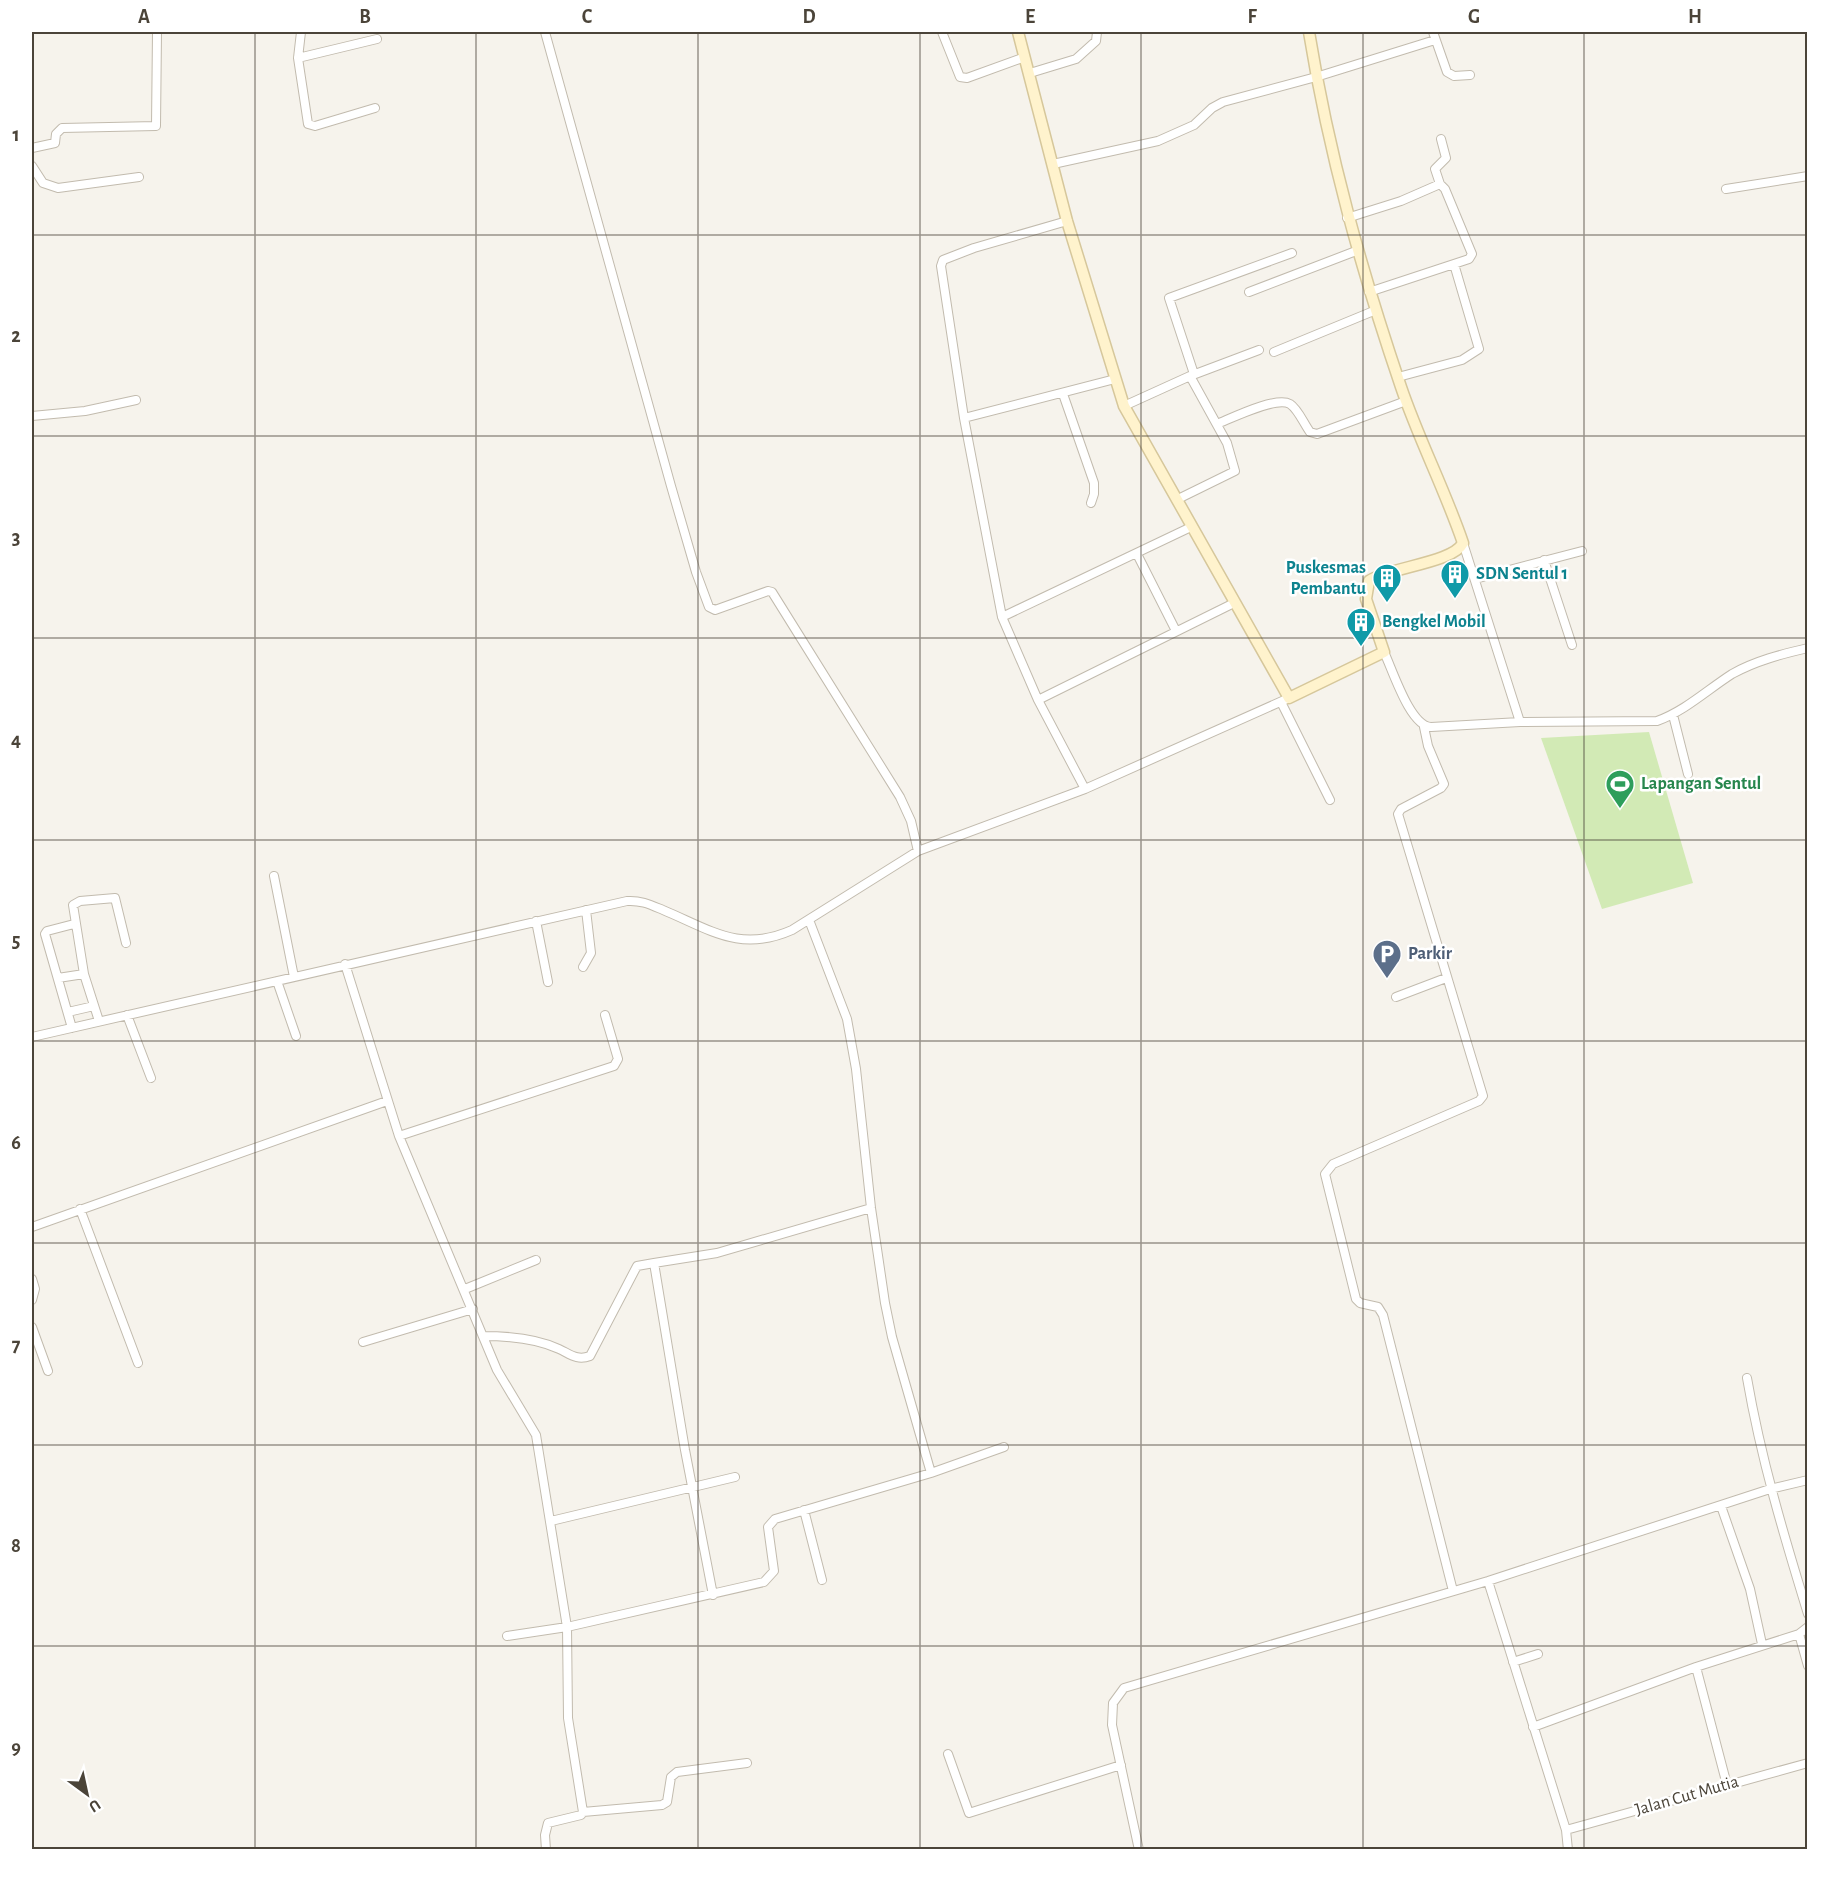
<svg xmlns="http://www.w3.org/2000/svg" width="1839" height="1881" font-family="'Alegreya Sans',sans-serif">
<rect width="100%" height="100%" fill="#f6f3ec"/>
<path fill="#d2eab5" d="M1649 732 1693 883 1602 909 1541 738Z"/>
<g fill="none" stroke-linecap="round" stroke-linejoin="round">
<g stroke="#c2bbae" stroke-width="10">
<path id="street" d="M301 32 298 58 308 124 315 126 375 108
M545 32 671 486 696 572 709 607 715 610 768 591 772 592 900 797 911 821 918 851
M942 32 960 77 967 78 1025 57
M1433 32 1447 72 1454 76 1470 75
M298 58 377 39
M1030 73 1076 59 1096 41 1097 32
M32 148 55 143 56 134 62 128 156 126 157 32
M1053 164 1158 141 1194 125 1212 108 1223 102 1316 77 1435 40
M32 166 43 183 58 188 139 177
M1440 184 1435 169 1446 158 1441 139
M1726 189 1808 176
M1347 218 1401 201 1440 184 1445 189 1472 254 1469 259 1369 292
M1067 221 974 248 943 260 941 266 964 418 1002 617 1038 700 1085 789
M1249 292 1356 251
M1274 352 1376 310
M1194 374 1169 298 1292 253
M1398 377 1462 360 1479 349 1454 264
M1063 394 1094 483V494L1091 503
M1124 406 1190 376 1259 350
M32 416 85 411 136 400
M964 418 1115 379
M1217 424C1232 418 1276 396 1290 404 1298 409 1304 424 1310 432L1317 434 1406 401
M1178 499 1235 471 1227 443 1190 376
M1463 543 1520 722
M1137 554 1176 631
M1544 560 1572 645
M1475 579 1582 551
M1002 617 1191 527
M1384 652C1393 671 1410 726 1431 727L1520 722 1657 721C1685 711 1707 690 1732 674 1755 661 1782 654 1808 648
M1038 700 1234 603
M1281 702 1330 800
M1673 715 1688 774
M1424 727 1428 746 1444 784 1441 788 1401 809 1398 814 1483 1096 1479 1101 1333 1164 1325 1174 1356 1299 1360 1303 1378 1307 1383 1315 1453 1591
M274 876 294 977
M809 920 847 1019 856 1069 871 1208 885 1303 892 1337 931 1473
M536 921 548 982
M345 964 399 1136 497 1370 536 1435 567 1627 507 1636
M583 967 591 953 586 910
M58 978 84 974
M277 981 296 1036
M1396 997 1446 978
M68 1012 94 1006
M127 1015 151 1078
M99 1021 84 974 73 905 80 901 115 898 126 943
M72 1028 45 934 47 931 74 924
M32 1037 627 901C641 900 651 905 663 910 711 930 740 953 792 930L918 851 1085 789 1289 698
M399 1136 614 1066 618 1059 605 1015
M80 1209 138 1363
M32 1227 387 1101
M32 1279 35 1289 32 1300
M465 1289 536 1260
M32 1327 48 1371
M483 1336C508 1336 536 1338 559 1349 570 1354 577 1361 590 1356L637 1266 654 1263
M363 1342 473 1309
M1747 1378C1761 1459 1784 1536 1808 1614
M1721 1506 1750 1589 1762 1644
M804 1510 822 1580
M551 1521 735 1477
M1488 1581 1566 1830 1568 1850
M713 1595 685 1450 654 1263 717 1253 871 1208
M1799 1634 1808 1666
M1513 1662 1538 1654
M1696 1667 1727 1785
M1533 1727 1696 1667 1799 1634 1808 1627
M948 1754 969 1813 1121 1765
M583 1812 568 1718 567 1627 764 1582 774 1571 768 1527 775 1519 931 1473 1004 1447
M1566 1830 1808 1763
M546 1850 545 1835 548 1823 581 1815 583 1812 662 1805 667 1802 671 1777 677 1772 747 1763
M1139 1850 1112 1725 1113 1703 1124 1688 1488 1581 1770 1489 1808 1480"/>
</g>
<g stroke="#d6c79b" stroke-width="13">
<path id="secondary" d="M1018 32 1067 221 1124 406 1289 698 1384 652 1366 599 1369 581C1390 567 1453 563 1463 543 1445 490 1419 440 1401 387 1361 269 1329 155 1309 32"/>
</g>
<use href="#street" stroke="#fff" stroke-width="8"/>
<use href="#secondary" stroke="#fff3cd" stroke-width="10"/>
</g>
<path fill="none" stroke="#4b4439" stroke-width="1.5" stroke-opacity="0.55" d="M255 32V1850M476 32V1850M698 32V1850M920 32V1850M1141 32V1850M1363 32V1850M1584 32V1850M32 235H1808M32 436H1808M32 638H1808M32 840H1808M32 1041H1808M32 1243H1808M32 1445H1808M32 1646H1808"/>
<defs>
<g id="building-pin" transform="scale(1.5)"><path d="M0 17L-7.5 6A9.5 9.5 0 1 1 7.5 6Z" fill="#0f9aa8" stroke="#fff"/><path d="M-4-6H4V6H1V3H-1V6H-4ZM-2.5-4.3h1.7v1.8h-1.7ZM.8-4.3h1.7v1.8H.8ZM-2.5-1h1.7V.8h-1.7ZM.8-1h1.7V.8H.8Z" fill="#fff"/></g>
<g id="stadium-pin" transform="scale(1.5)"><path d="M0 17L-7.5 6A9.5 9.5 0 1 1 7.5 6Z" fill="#2e9e5b" stroke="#fff"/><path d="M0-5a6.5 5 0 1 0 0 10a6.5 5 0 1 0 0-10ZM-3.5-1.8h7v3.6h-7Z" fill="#fff"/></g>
<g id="parking-pin" transform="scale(1.5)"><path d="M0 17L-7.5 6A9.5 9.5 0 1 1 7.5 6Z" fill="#5c6f8a" stroke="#fff"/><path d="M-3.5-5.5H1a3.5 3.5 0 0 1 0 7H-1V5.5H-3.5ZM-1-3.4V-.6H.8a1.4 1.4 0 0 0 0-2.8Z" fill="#fff"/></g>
</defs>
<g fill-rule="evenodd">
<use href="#building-pin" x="1455" y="574"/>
<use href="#building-pin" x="1387" y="578"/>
<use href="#building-pin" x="1361" y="622"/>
<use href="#stadium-pin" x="1620" y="784"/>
<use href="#parking-pin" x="1387" y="954"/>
</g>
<g text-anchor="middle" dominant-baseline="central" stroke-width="5" stroke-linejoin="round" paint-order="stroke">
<g font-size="18" font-weight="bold" fill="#0d838f" stroke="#fff" text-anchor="start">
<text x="1366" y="568" text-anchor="end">Puskesmas<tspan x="1366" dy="21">Pembantu</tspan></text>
<text x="1476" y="574">SDN Sentul 1</text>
<text x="1382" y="622">Bengkel Mobil</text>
</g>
<g font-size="18" font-weight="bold" fill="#27864d" stroke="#fff" text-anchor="start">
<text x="1641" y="784">Lapangan Sentul</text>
</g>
<g font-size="18" font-weight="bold" fill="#4e5e75" stroke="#fff" text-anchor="start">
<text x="1408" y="954">Parkir</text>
</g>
<g font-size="18" fill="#4b4439" stroke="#fff">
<text transform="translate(1687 1796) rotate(-16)">Jalan Cut Mutia</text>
</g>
</g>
<rect width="1839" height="1881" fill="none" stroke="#ffffff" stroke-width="66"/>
<g transform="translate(87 1794) rotate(147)" stroke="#ffffff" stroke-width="4.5" paint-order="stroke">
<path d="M0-4.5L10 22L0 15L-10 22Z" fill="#4b4439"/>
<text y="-9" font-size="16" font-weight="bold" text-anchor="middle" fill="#4b4439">U</text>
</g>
<rect x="33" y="33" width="1773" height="1815" fill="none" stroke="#4b4439" stroke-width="2"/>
<g font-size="20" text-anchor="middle" font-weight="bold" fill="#4b4439">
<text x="144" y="23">A</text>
<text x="365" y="23">B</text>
<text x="587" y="23">C</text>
<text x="809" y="23">D</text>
<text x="1030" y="23">E</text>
<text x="1252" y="23">F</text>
<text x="1474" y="23">G</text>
<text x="1695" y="23">H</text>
<text x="16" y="141">1</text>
<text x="16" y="342">2</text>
<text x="16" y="544">3</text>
<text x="16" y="746">4</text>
<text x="16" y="947">5</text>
<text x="16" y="1149">6</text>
<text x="16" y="1351">7</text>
<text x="16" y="1552">8</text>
<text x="16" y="1754">9</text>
</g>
</svg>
